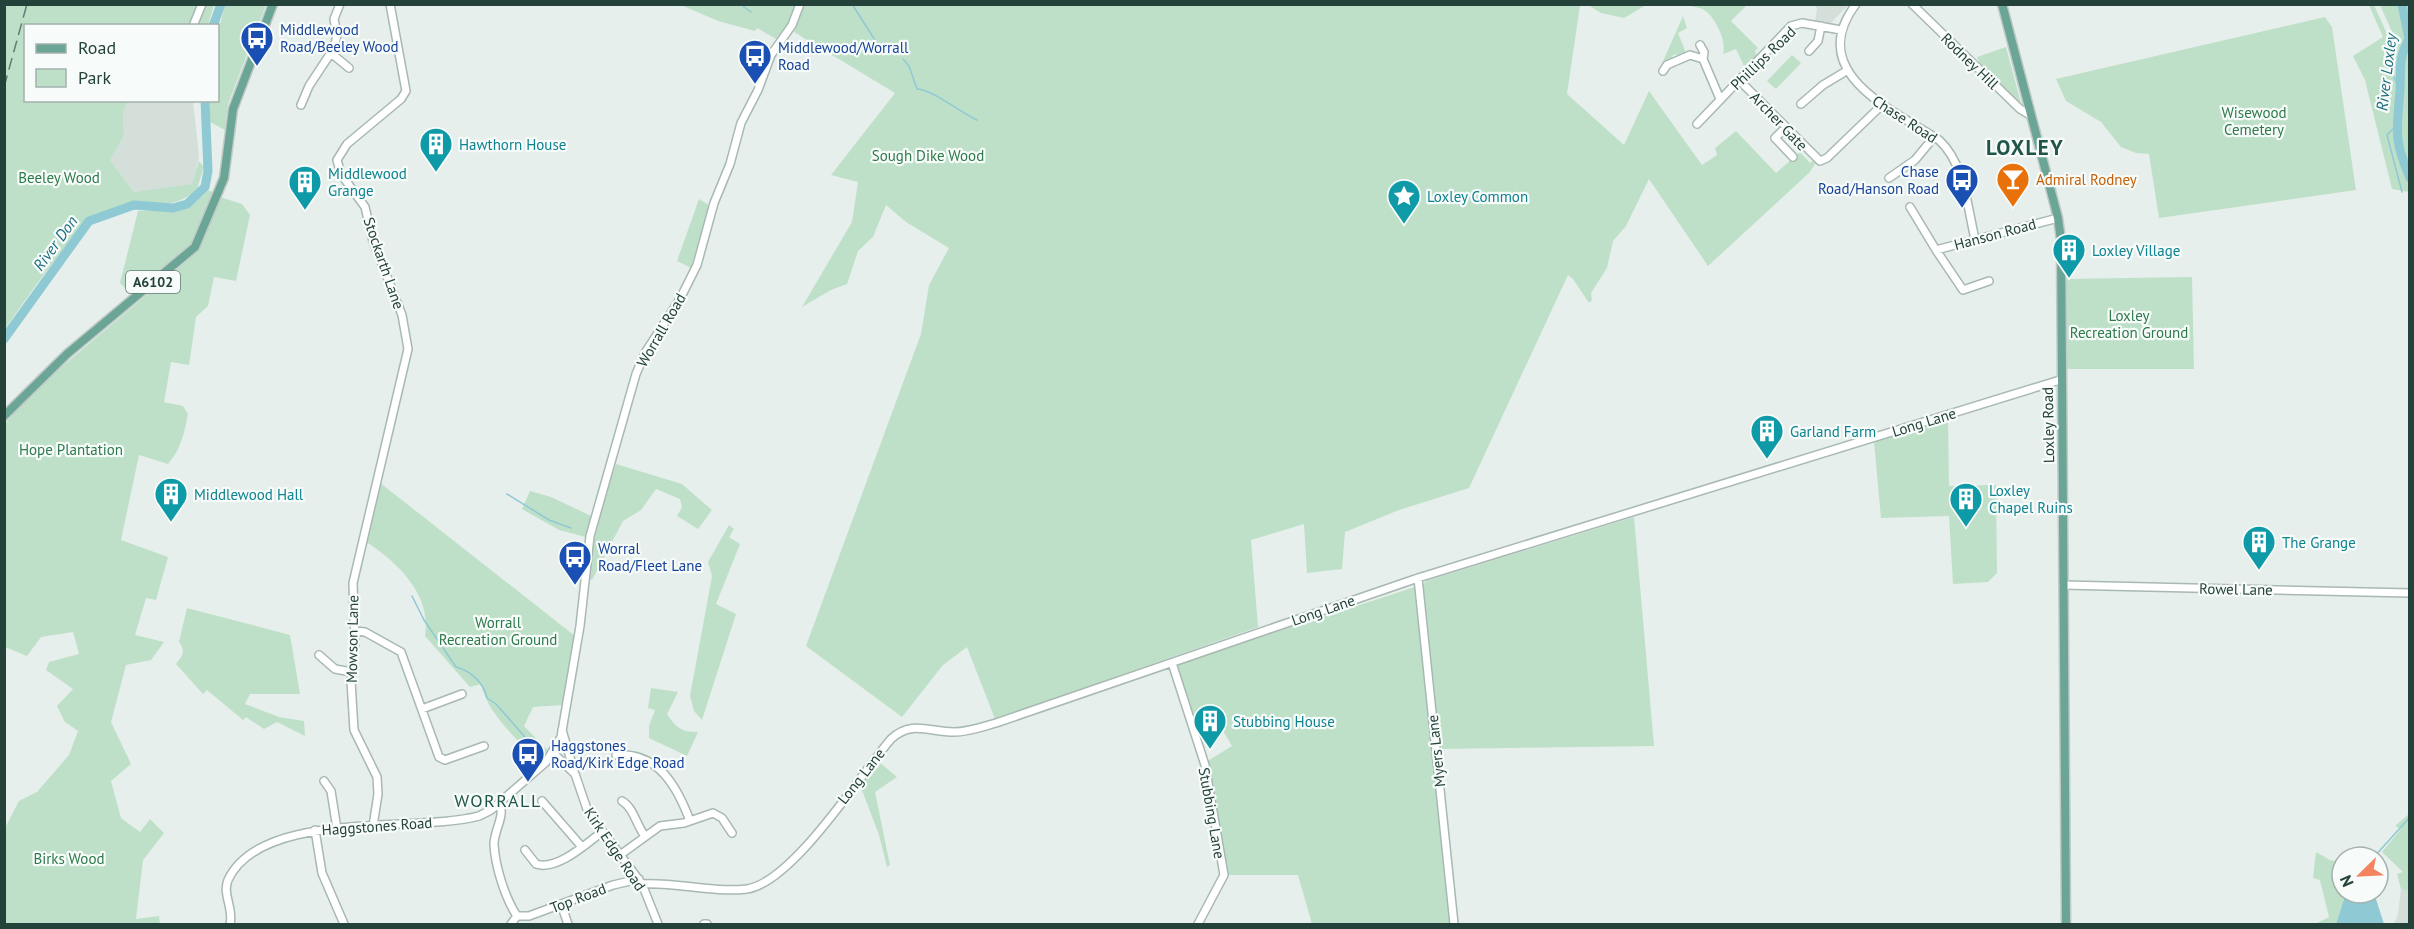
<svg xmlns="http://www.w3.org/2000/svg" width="2414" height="929" font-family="'PT Sans',sans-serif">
<rect width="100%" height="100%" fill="#e6efeb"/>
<path fill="#d4dfda" d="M1814 5H1848L1830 24 1815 21 1817 8Z
M128 101H193L199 156 193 184 134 192 110 160 124 136 123 112Z
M2401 889 2409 891V924H2394L2398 914Z"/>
<path fill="#bfe0c8" d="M805 4 1580 5 1567 94 1624 145 1649 91 1702 165 1717 155 1715 148 1736 131 1776 173 1800 152 1810 163 1814 160 1815 164 1809 173 1708 266 1649 179 1626 226 1613 241 1607 268 1591 293 1592 300 1589 303 1573 279 1568 275 1469 488 1399 510 1345 532 1342 569 1307 573 1304 524 1251 540 1258 627 995 719 967 647 943 665 902 717 806 646 921 334 929 285 949 248 906 222 886 205 873 237 858 251 847 284 831 290 802 307 852 222 858 182 831 175 895 93 794 32Z
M5 5H214L208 25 26 26V100L128 101 123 112 124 136 110 160 134 192 192 184 199 161 204 167 196 192C189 195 180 202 171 203 150 206 123 202 103 213 71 232 27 298 5 329Z
M225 5H266L228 104 225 130 210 122 209 101 218 100V32Z
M681 5H796L792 18 776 39 757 28 755 31 718 21Z
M1588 5H1646L1624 18 1601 13Z
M1688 5H1747L1731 21 1758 48 1755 51 1757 57 1745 68 1736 49 1723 54C1727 42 1716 20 1707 12 1703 8 1694 7 1688 5Z
M2369 5H2374L2388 36 2392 75 2393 34 2380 5H2409V192L2392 189 2365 80 2353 56 2383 37Z
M1683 16 1687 28 1678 33 1686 53 1678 58 1676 54 1672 56 1673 60 1660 68Z
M2325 17 2332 27 2356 190 2159 218 2149 154 2136 153 2121 147 2101 122 2066 101 2056 79Z
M2006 47 2021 103 2022 107 1982 68 1977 57Z
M1792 55 1801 63 1776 89 1767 81Z
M208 190 215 193 194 243 132 295 120 283 138 211C166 210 188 214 208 190Z
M220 197 242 204 250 215 236 281 214 277 208 306 196 317 189 365 171 362 164 402 183 406 188 414C184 434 181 449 168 464L139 455 121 540 168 557 156 600 146 598 135 635 164 642 151 660 126 665 111 722 131 764 111 781 121 818 140 832 150 819 164 833 143 860 136 919 159 916 160 924H5V828L19 801 37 792 69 755 78 731 65 722 57 706 73 689 46 670 49 662 79 654 73 632 41 637 27 656 5 647V424L32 392 188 260 200 247Z
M699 199 709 205 691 268 677 261Z
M2192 277 2194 369H2065L2064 279Z
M1948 418 1949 486 1996 485 1997 573 1988 582 1953 584 1949 516 1881 518 1874 442Z
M616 464 682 484 712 510 698 529 677 516 682 507 680 499 656 489 641 510 623 521 592 580 588 577 598 518Z
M379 482 575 636 563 705 533 707 524 726 548 751 538 762C517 738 488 715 481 684L470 687 425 636C432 594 397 562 365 541Z
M530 491 551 497 591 516 586 537 559 530 522 509Z
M1634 517 1654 746 1439 749 1422 586 1426 581Z
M729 525 734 529 729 537 740 544 716 604 736 614 702 720 694 711 690 696 712 576 708 562Z
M1415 587 1450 924H1312L1298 875H1225L1206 762 1232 746 1218 722 1194 729 1177 664Z
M187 608 290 635 300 694H250L245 704 279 717 304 721 305 736 277 722 264 729 246 717 243 720 207 690 203 694 176 664C183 655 186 651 179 642Z
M651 688 678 692 667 714C676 728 682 732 698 732L687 756 649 738V726L655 710 648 708Z
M878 761 897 777 875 792 890 865 887 867 879 835 860 785Z
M2409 814V891L2401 889 2397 874 2403 872 2382 852 2401 829 2395 826Z
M2316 852 2330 860 2342 863V893H2346L2336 924H2315L2329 917 2320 880 2313 878Z"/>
<path fill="#8ec9d4" d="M2346 893H2374L2384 924H2336Z"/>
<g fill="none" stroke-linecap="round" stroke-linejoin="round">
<path stroke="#8ec9d4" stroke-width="1.5" d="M740 4 751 12
M852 4 880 48
M903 59 909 66 917 89C933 90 960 112 977 120
M2393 76 2400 88
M2395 127 2387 135 2402 192
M507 494 549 520 571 528
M412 596 424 620 456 667C471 671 484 683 487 698L496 704 538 752
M2374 857 2410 817"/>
<path stroke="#8ec9d4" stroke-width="9" d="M2402 4 2409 39C2398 59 2401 68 2400 90 2397 130 2393 139 2410 178
M213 26 221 4
M4 339 89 221 134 205 173 208 187 204 205 187 208 171 205 100"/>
<g stroke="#a8b8b2" stroke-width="10">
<path id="minor" d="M1856 4C1804 73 1893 110 1939 140 1965 164 1967 206 1975 239
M1912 4 2020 109 2030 115
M193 26 202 4
M1700 45 1704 52 1703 59
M1809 51 1818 41 1821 26
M332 54 349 68
M1663 71 1667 65 1690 55 1703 59 1720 99
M1739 80 1820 161 1827 158 1882 105
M1801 104 1823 85 1848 70
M301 105 309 86 334 48 337 35 334 19 340 4
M1697 124 1791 26 1802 23 1841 30
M1786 127 1775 138 1793 157
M1889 178 1915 160 1934 137
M1910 207 1936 250
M1989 281 1963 290 1936 250 2058 218
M1418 578 1454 924
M2063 585 2410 593
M355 631 365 632 401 652 439 757 445 760 484 746
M319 655 335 669 352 672
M1172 663 1205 765 1224 875 1198 924
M422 709 462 694
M562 730 574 771
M553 753 575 774 588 812 642 884 658 924
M616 755C658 752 677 786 690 821
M324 781 331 791 337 829
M542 801 582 847
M622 801C634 808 636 825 645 836
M499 803C506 815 494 830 494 844 495 866 505 898 517 916
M373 826 378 794 377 777 354 730 351 681 355 642 353 583 408 349 402 315 373 241 365 207 341 174 337 160 347 144 401 99 406 91 390 4
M315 830 322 873 344 924
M525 850 536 864C557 871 586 844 602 832
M620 855 660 826 684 823 713 813 722 818 732 833
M642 884C677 882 712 893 747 889 793 882 860 775 891 739 912 720 929 732 954 732 968 732 982 727 996 723L1418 578 2060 380
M561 904 568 924
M517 916H529L613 885 639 879
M230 924C234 909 222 894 228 880 261 809 416 833 479 816L491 810 546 762 561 737 580 626 590 536 636 374 645 353 680 299 697 265 714 203 730 164 741 123 758 90 771 55 792 25 800 4
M511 924 517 916
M704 924H707"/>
</g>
<g stroke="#c2cac8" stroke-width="11">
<path id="major" d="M2002 4 2058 218 2061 240 2066 924
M4 416 67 354 195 247 224 178 233 109 273 4"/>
</g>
<use href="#minor" stroke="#fff" stroke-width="7"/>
<use href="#major" stroke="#6aa596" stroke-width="8"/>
<path stroke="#5f7d75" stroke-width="1.5" stroke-dasharray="12 6" stroke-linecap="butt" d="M4 87 27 4"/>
</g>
<defs>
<g id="bus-pin" transform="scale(1.725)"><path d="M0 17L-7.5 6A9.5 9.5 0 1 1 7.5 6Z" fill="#1a4fb4" stroke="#f7fbf9"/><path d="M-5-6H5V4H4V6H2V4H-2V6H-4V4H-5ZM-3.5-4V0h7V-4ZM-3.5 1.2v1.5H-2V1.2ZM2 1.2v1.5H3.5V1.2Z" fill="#fff"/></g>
<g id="building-pin" transform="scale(1.725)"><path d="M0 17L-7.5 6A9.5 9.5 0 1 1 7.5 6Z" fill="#0f9aa8" stroke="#f7fbf9"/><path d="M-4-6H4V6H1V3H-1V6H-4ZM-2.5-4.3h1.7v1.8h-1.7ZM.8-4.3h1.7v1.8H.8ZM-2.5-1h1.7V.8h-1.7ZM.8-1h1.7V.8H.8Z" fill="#fff"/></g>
<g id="bar-pin" transform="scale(1.725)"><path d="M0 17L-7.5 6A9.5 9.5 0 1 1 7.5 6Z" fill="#e8710a" stroke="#f7fbf9"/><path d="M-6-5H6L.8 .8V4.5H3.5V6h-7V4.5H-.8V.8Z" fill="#fff"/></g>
<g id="sight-pin" transform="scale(1.725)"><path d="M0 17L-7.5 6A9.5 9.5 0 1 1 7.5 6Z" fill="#0f9aa8" stroke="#f7fbf9"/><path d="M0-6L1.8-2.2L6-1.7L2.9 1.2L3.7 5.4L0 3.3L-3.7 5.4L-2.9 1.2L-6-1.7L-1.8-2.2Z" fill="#fff"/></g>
</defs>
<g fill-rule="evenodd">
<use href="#bus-pin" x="257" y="38"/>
<use href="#bus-pin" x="755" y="56"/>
<use href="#building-pin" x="436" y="144"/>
<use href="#bar-pin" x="2013" y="179"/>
<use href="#bus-pin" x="1962" y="180"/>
<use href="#building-pin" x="305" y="182"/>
<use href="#sight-pin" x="1404" y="196"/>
<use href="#building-pin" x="2069" y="250"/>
<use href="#building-pin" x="1767" y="431"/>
<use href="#building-pin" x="171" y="494"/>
<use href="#building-pin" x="1966" y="499"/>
<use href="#building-pin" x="2259" y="542"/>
<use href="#bus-pin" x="575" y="557"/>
<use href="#building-pin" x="1210" y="721"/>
<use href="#bus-pin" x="528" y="754"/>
</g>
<g text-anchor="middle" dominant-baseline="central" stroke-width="4.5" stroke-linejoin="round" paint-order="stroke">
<rect fill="#f7fbf9" stroke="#637a73" stroke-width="1.5" x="126" y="271" width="54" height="22" rx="4.5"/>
<g font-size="14" font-weight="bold" fill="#24423a">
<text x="153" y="282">A6102</text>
</g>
<g font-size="15" fill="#164399" stroke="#f7fbf9" text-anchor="start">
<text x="280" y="29">Middlewood<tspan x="280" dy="17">Road/Beeley Wood</tspan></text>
<text x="778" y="47">Middlewood/Worrall<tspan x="778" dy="17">Road</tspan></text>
<text x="1939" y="171" text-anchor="end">Chase<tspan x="1939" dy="17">Road/Hanson Road</tspan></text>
<text x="598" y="548">Worral<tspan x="598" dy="17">Road/Fleet Lane</tspan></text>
<text x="551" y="745">Haggstones<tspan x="551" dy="17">Road/Kirk Edge Road</tspan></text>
</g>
<g font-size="15" fill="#24423a" stroke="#f7fbf9">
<text transform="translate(1763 58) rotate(-44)">Phillips Road</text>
<text transform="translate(1970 61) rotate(44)">Rodney Hill</text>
<text transform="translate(1905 119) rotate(33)">Chase Road</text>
<text transform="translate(1779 121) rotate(46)">Archer Gate</text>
<text transform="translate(1995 234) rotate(-15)">Hanson Road</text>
<text transform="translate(384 263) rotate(71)">Stockarth Lane</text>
<text transform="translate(661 330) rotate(-60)">Worrall Road</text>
<text transform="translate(1924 422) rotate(-17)">Long Lane</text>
<text transform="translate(2048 425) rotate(-91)">Loxley Road</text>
<text transform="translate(2236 589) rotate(1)">Rowel Lane</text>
<text transform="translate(1323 610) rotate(-19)">Long Lane</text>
<text transform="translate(352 639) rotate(-89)">Mowson Lane</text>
<text transform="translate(1436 751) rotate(-96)">Myers Lane</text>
<text transform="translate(861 776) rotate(-52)">Long Lane</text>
<text transform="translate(1212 813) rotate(80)">Stubbing Lane</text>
<text transform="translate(377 826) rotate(-4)">Haggstones Road</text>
<text transform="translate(615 849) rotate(56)">Kirk Edge Road</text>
<text transform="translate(578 898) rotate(-21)">Top Road</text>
</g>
<g font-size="15" fill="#2d7a4b" stroke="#f7fbf9">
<text x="2254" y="112">Wisewood<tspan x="2254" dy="17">Cemetery</tspan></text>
<text x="928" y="155">Sough Dike Wood</text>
<text x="59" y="177">Beeley Wood</text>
<text x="2129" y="315">Loxley<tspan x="2129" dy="17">Recreation Ground</tspan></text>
<text x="71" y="449">Hope Plantation</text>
<text x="498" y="622">Worrall<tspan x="498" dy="17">Recreation Ground</tspan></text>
<text x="69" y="858">Birks Wood</text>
</g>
<g font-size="15" fill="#0d838f" stroke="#f7fbf9" text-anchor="start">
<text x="459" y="144">Hawthorn House</text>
<text x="328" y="173">Middlewood<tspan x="328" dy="17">Grange</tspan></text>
<text x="1427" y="196">Loxley Common</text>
<text x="2092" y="250">Loxley Village</text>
<text x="1790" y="431">Garland Farm</text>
<text x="1989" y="490">Loxley<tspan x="1989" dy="17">Chapel Ruins</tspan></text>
<text x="194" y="494">Middlewood Hall</text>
<text x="2282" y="542">The Grange</text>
<text x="1233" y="721">Stubbing House</text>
</g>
<g font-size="15" fill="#c56008" stroke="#f7fbf9" text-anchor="start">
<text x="2036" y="179">Admiral Rodney</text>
</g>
<g font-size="16" font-style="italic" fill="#1c6f80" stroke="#f7fbf9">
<text transform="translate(2386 72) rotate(-83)">River Loxley</text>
<text transform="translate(55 243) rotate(-54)">River Don</text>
</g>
<g font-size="18" letter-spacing="1.5" fill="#1f5548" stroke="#f7fbf9">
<text x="498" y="800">WORRALL</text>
</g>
<g font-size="21" font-weight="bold" letter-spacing="1.5" fill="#1f5548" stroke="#f7fbf9">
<text x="2025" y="147">LOXLEY</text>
</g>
</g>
<rect width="2414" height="929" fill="none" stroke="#24423a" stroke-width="12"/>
<rect x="24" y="24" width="195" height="78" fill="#f7fbf9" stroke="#a3b1ad" stroke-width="1.5"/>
<rect x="36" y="44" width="30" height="9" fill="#6aa596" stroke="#a3b1ad" stroke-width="1.5"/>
<text x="78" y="54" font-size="18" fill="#24423a">Road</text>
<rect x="36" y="69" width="30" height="18" fill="#bfe0c8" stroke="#a3b1ad" stroke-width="1.5"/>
<text x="78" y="84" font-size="18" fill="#24423a">Park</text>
<g transform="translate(2360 875) rotate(246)"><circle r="28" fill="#f7fbf9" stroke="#a3b1ad" stroke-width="1.5"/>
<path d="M0-4.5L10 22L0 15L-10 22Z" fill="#f4845f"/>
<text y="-9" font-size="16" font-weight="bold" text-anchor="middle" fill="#24423a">N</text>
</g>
</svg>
